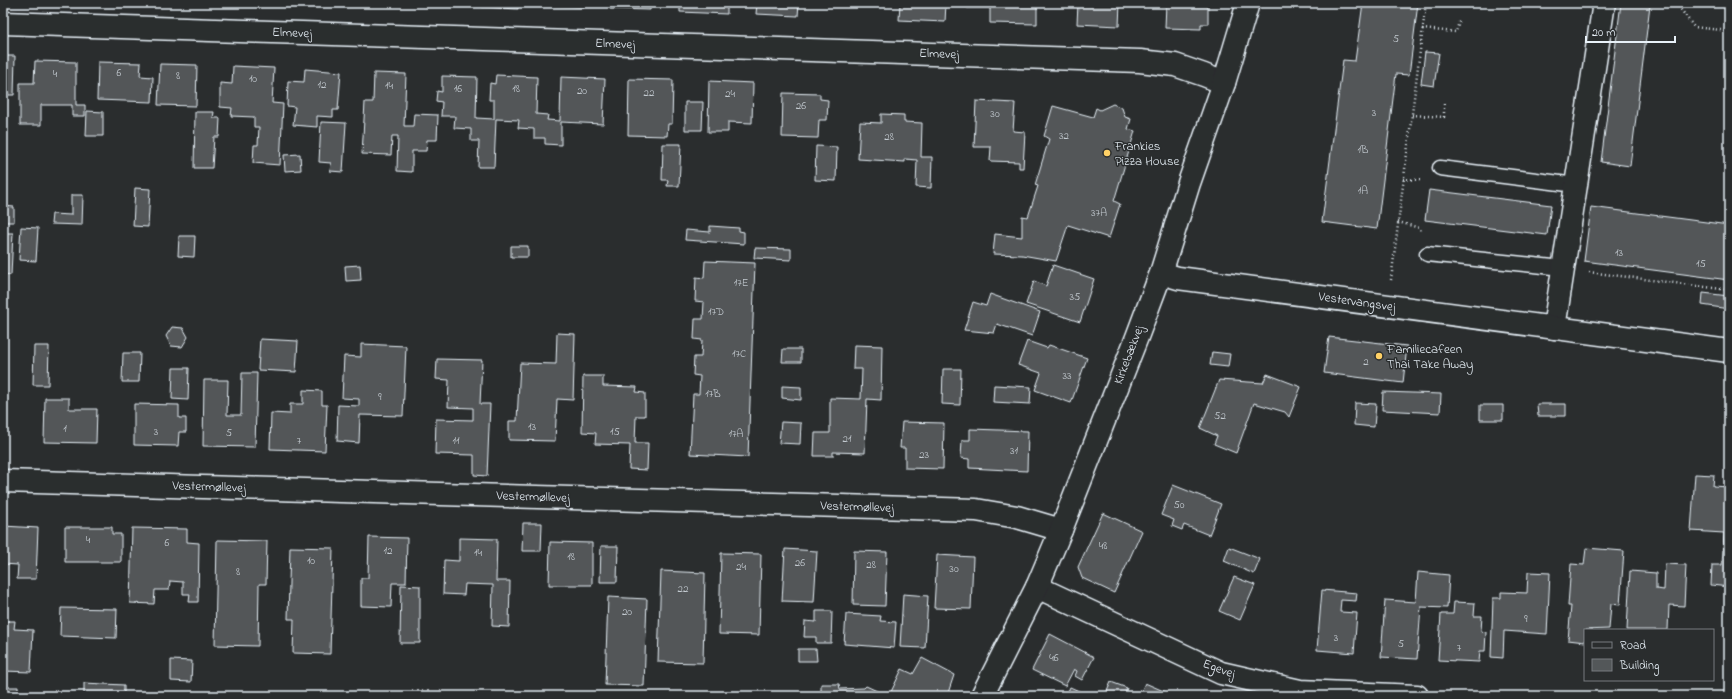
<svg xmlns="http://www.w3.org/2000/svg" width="1732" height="699" font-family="'Indie Flower',sans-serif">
<rect width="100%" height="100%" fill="#2a2d2e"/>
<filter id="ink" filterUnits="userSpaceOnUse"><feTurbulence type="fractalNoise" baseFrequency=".025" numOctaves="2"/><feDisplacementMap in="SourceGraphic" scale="8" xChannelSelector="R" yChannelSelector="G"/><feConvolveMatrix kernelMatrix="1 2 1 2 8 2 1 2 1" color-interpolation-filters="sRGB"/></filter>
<g filter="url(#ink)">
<path fill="#535759" stroke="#e8f1f8" d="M482 3H518V9L482 7Z
M527 3H585V7L527 5Z
M610 3H651L650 10 610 9Z
M680 3H727V14L680 12Z
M757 3H799L798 16 756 14Z
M900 3H946L945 22 899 20Z
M967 3H1037V24L990 23V8H967Z
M1078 3H1120L1119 26 1077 24Z
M1166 3 1208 4V24H1201V29L1165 28Z
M1363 3H1418L1409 75 1396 74 1377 229 1322 222 1343 60 1355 61Z
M1621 3 1650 5 1630 166 1601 162Z
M1425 52 1439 53 1434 86 1421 84Z
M3 56H15L14 95H7L6 122H3Z
M35 61 76 62V105H85V116H72V105H41V125H20V83H34Z
M98 62 141 63 140 76 153 77 152 102 97 100Z
M160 64 197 65 196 106 158 105Z
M233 66 274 68 272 103 283 104 280 165 253 163 254 145H258L259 127H254V117L231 116 232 108 220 107V83L232 84Z
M305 69 341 72 338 110H333V117L317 116V127L293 125 295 107 287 106 288 81 304 82Z
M374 73 406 74 404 126H413L414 114 438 115 437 140H427L426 151H412V172L397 171 398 136H392L391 155 362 154 365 102H373Z
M496 75 537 77 536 114 548 115 547 120 560 121 561 77 605 79 603 124 561 122V145L545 144V138H534V129L518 128 519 120 496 119 494 167H478L479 141H471V129L454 128 455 116H441L442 102 436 101 437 91 442 92V76L477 77 476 118 494 119V100H489L490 83 495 84Z
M629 79 673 80 672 124H668L667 136 628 135Z
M709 81 753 83 752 123 728 122V132H708Z
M783 93 820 94V99L828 100 827 120H819L818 138 782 137Z
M976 101 1015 103 1013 131 1025 132 1023 168H1019V162L990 161 991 147H974Z
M685 102H703L702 130H685Z
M1113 104 1122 108 1125 117 1131 119 1128 129 1135 131 1114 201 1120 204 1109 238 1068 225 1056 261 1022 255 993 254 995 234 1022 237V216L1028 217 1038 186 1035 185 1049 139 1044 136 1053 106 1093 117 1096 108 1100 110Z
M87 111 103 112V136H86Z
M195 112H214L213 118H220L219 137H214L212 168H194Z
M881 114 904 115V122L922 123 921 157H932L931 188 916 187 917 160 905 159V162L858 159 860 122 881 123Z
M321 122 346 123 343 172 330 171 331 163 319 162Z
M663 144H681L679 186H667L668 180H662Z
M816 146 837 147 836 181 815 180Z
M300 154 301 170 285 171 284 155Z
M135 188 150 189 148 227 133 226Z
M1429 190 1551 205 1547 235 1425 220Z
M71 195H83L82 225 51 224 52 214 71 215Z
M3 206 14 207V222H3Z
M1591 207 1729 225V280L1584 261Z
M710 226 739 228V231L744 232V244L685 240 686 230 710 232Z
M21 227 38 228 36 261 19 260Z
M3 233H13L11 275 3 274Z
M179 236H195L194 257 178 256Z
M511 246H528V257H511Z
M755 248 791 249V260L754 258Z
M705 261 755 263 748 457 690 454 693 394H699L700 376 693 375 694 357H701L702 340 694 339 695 319H703L704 302 695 301 696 277 704 278Z
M360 265 361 280 346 281 345 266Z
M1053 265 1094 279 1080 322 1026 304 1034 281 1046 286Z
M1703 293 1729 296V309L1702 305Z
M990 294 1040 312 1032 336 997 324 994 333 964 330 973 302 986 306Z
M172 327 183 328 188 337 182 347 171 346 166 336Z
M557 333 575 334 573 400 557 399 555 441 509 440V421H517L520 363 556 364Z
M1329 337 1407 346 1403 383 1324 373Z
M260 339 298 341 296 372 258 370Z
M1027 341 1047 348 1049 345 1087 358 1071 403 1035 390 1041 373 1018 365Z
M361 344 406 346 403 416 360 415 359 443 337 441 338 405 359 406V399L342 398 344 356 361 357Z
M854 345 882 346 881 400 867 399 865 453 833 452V456H814L815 433H830V398L861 399 862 369H853Z
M34 346H49L48 385H33Z
M783 349H801V362H782Z
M1212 352 1230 354 1228 367 1210 365Z
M123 353H140L139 382H122Z
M3 356H4L6 410H3Z
M437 359 482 360 480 404H490L487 476 474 475V455L435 454 436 419 473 420V408L448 407 449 380 436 379Z
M173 368H189L188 400 172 399Z
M943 369H961L960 405 942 404Z
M242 373H257L255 447 203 446 204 380H228L227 415H241Z
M1267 374 1301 387 1289 417 1285 412 1254 403 1236 453 1214 444 1217 436 1200 428 1219 380 1263 383Z
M583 376H603V386L637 387 636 392 645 393V416H636L635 443H648L647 470 629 469 630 445 595 444 596 433 582 432Z
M994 385 1031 387 1030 404 993 402Z
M782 386 801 387V400L782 398Z
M303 390 322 391V405H327L325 451 270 449 271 413 290 414V404H303Z
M1383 392 1441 394 1440 413 1382 410Z
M45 398H69V409H97L96 443 44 442Z
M1355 403 1376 404 1374 427 1354 425Z
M134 404 179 405V418H186V432H179L178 446 134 445Z
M1537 404H1566V416H1538Z
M1480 405H1503V420H1480Z
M781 422 801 423 800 444 779 443Z
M902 422 944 423 943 469 905 468V448H900Z
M970 429 1028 431 1027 471 969 468V459L961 458 962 440H970Z
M1695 474 1714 475 1713 486 1729 487 1727 530H1729V587L1711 585 1712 565H1722L1724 533 1691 531Z
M1173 485 1221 504 1209 535 1184 525 1182 530 1172 526 1174 520 1161 515Z
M1103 513 1142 531 1114 593 1082 578 1078 567Z
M523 523H542L541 551H522Z
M3 526 38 528 36 579H17L18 565 3 564Z
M65 527H112V534H121V562H65Z
M132 528 187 529V542L199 543 198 602H189L190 594H183V582L170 581 169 590H155L154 604 130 603Z
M369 537 407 538 406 583H392L391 607 361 606V578H368Z
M459 538 497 539 496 581H510L509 627 492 626 493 585 465 584 464 595 443 594 444 560 459 561Z
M217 540 267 541 266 584H259L258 646 215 645Z
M550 542 592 543V585H549Z
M601 546H618L617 582H600Z
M290 547 333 548 330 654 293 653 294 619H288Z
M1229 547 1260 559 1254 574 1224 561Z
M1586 548 1624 551 1620 605 1611 604 1609 629 1585 630V642L1568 640 1571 606H1568L1571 564 1584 565Z
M785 549 817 551 814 602 782 601Z
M854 551 887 552 885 606 853 605Z
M721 553 761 554 759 635 719 634Z
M937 555 973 557 971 609 934 608Z
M1665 564 1686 565 1684 606 1669 605 1668 630H1627L1630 571 1656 573V589L1664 590Z
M661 571 705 573 703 663 658 662Z
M1418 572 1449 575 1447 608 1421 607 1417 659 1381 657 1385 600 1416 602Z
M1528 572 1550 573 1547 634 1504 631 1503 658 1491 657 1493 598H1501V592L1527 593Z
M1234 577 1255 585 1240 620 1219 611Z
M401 585 420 586V643H400Z
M1322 590 1357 593 1356 601 1341 600 1340 612 1357 613 1354 653 1317 650Z
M903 594 928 596 925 648 900 647Z
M608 597 647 599 644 686 605 685Z
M1454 602 1475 603 1474 616H1482L1481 631 1486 632 1485 651H1480L1479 662 1438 660 1441 614H1453Z
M61 608 117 609 116 638 60 636Z
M816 611H832L831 643H816V637H804L805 621 816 622Z
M846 614 881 616 880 621 896 622 894 648 844 644Z
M3 621H15L14 629 33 630 31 672 3 671Z
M1050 634 1094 657 1082 680 1075 676 1077 671 1074 669 1065 686 1032 670Z
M798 649H816L817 661H798Z
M922 658 954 675 947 696H889L902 669 913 674Z
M171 660 192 661 191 682 171 681Z
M1111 682 1127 688 1124 696H1105Z
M84 683 124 685V696H84Z
M1145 683 1175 696H1139Z
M821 684H839L840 689 864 688 866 686 888 696H821Z
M3 687H18V696H3Z
M1070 687 1090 696H1066Z"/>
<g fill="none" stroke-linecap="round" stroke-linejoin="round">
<g stroke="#e8f1f8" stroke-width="17">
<path id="service" d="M1440 168 1576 185
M1427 254 1563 268"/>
</g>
<g stroke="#e8f1f8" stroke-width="25">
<path id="minor" d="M3 23 1140 61 1175 65 1204 75 1224 83
M1554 328 1604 3
M3 481 976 510 1017 517 1061 530
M1037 587 1221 673 1300 691 1417 696"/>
</g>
<g stroke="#e8f1f8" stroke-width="25">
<path id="tertiary" d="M1161 273 1178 278 1729 351
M982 696 1037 587 1061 530 1137 337 1161 273 1189 183 1224 83 1248 3"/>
</g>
<path stroke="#e8f1f8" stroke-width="2.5" stroke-dasharray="1 3" stroke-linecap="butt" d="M1676 3 1694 27 1729 31
M1422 29 1456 32 1460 19
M1412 115 1444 117V104
M1403 179 1421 180
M1398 222 1420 228 1421 233
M1589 272 1729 290
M1391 280 1426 3"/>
<use href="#service" stroke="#2a2d2e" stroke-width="14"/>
<use href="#minor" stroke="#2a2d2e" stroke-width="22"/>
<use href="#tertiary" stroke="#2a2d2e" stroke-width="22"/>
</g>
</g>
<g fill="#ffd166" stroke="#2a2d2e" stroke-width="1.5">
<circle cx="1107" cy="153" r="4"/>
<circle cx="1379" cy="356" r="4"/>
</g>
<g text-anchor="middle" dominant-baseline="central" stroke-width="3" stroke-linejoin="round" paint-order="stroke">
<g font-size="11" fill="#c3cad0">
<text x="1396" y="39">5</text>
<text x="119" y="73">6</text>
<text x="55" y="74">4</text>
<text x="178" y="76">8</text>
<text x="253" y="79">10</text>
<text x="322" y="85">12</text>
<text x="389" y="86">14</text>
<text x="458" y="89">16</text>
<text x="516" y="89">18</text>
<text x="582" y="91">20</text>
<text x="649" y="93">22</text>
<text x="730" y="94">24</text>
<text x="801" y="106">26</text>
<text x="1374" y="113">3</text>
<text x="995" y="114">30</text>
<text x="1064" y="136">32</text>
<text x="889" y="137">28</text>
<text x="1363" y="150">1B</text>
<text x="1363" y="191">1A</text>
<text x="1099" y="213">37A</text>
<text x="1619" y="253">13</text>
<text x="1701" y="264">15</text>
<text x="741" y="283">17E</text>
<text x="1075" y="297">35</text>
<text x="716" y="312">17D</text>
<text x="739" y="354">17C</text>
<text x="1366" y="362">2</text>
<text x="1067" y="376">33</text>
<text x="713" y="394">17B</text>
<text x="380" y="397">9</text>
<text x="1220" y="416">52</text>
<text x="532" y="427">13</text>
<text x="65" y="429">1</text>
<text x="156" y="432">3</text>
<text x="615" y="432">15</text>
<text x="229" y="433">5</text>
<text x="736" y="434">17A</text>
<text x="847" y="439">21</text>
<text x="299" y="441">7</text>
<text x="456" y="441">11</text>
<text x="1014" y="451">31</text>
<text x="924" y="455">23</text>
<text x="1179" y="505">50</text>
<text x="88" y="540">4</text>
<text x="167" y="543">6</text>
<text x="1103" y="546">48</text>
<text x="388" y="551">12</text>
<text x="478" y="553">14</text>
<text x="571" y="557">18</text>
<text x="311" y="561">10</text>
<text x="800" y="563">26</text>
<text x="871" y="565">28</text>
<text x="741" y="567">24</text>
<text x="954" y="569">30</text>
<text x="238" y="572">8</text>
<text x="683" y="589">22</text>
<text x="627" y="612">20</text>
<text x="1526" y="619">9</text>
<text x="1336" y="638">3</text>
<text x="1401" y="644">5</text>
<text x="1459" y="648">7</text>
<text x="1054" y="658">46</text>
</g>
<g font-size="13" fill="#e8f1f8" stroke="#2a2d2e">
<text transform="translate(292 33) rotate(2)">Elmevej</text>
<text transform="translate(615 44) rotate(2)">Elmevej</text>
<text transform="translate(939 54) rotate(2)">Elmevej</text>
<text transform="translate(1357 302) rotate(8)">Vestervangsvej</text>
<text transform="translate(1129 355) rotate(-69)">Kirkebækvej</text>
<text transform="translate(209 487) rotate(2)">Vestermøllevej</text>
<text transform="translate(533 497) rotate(2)">Vestermøllevej</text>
<text transform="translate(857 507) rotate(2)">Vestermøllevej</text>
<text transform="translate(1219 669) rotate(20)">Egevej</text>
</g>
<g font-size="13" fill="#e8f1f8" stroke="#2a2d2e" text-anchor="start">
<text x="1115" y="146">Frankies<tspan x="1115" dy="15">Pizza House</tspan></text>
<text x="1387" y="349">Familiecafeen<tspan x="1387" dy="15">Thai Take Away</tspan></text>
</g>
</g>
<rect width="1732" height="699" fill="none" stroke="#2a2d2e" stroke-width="16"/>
<rect x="8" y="8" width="1716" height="683" fill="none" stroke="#e8f1f8" stroke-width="1.5" filter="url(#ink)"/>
<rect x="1584" y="629" width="130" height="52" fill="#2a2d2e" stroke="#767b7f"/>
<rect x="1592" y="642" width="20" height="6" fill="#2a2d2e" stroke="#767b7f"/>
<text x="1620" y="649" font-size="12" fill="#e8f1f8">Road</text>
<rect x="1592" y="659" width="20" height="12" fill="#535759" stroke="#767b7f"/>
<text x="1620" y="669" font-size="12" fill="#e8f1f8">Building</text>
<path d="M1586 36v6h89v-6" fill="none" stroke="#e8f1f8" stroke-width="2"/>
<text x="1592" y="36" font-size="12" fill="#e8f1f8" stroke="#2a2d2e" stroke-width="3" paint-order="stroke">20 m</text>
</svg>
